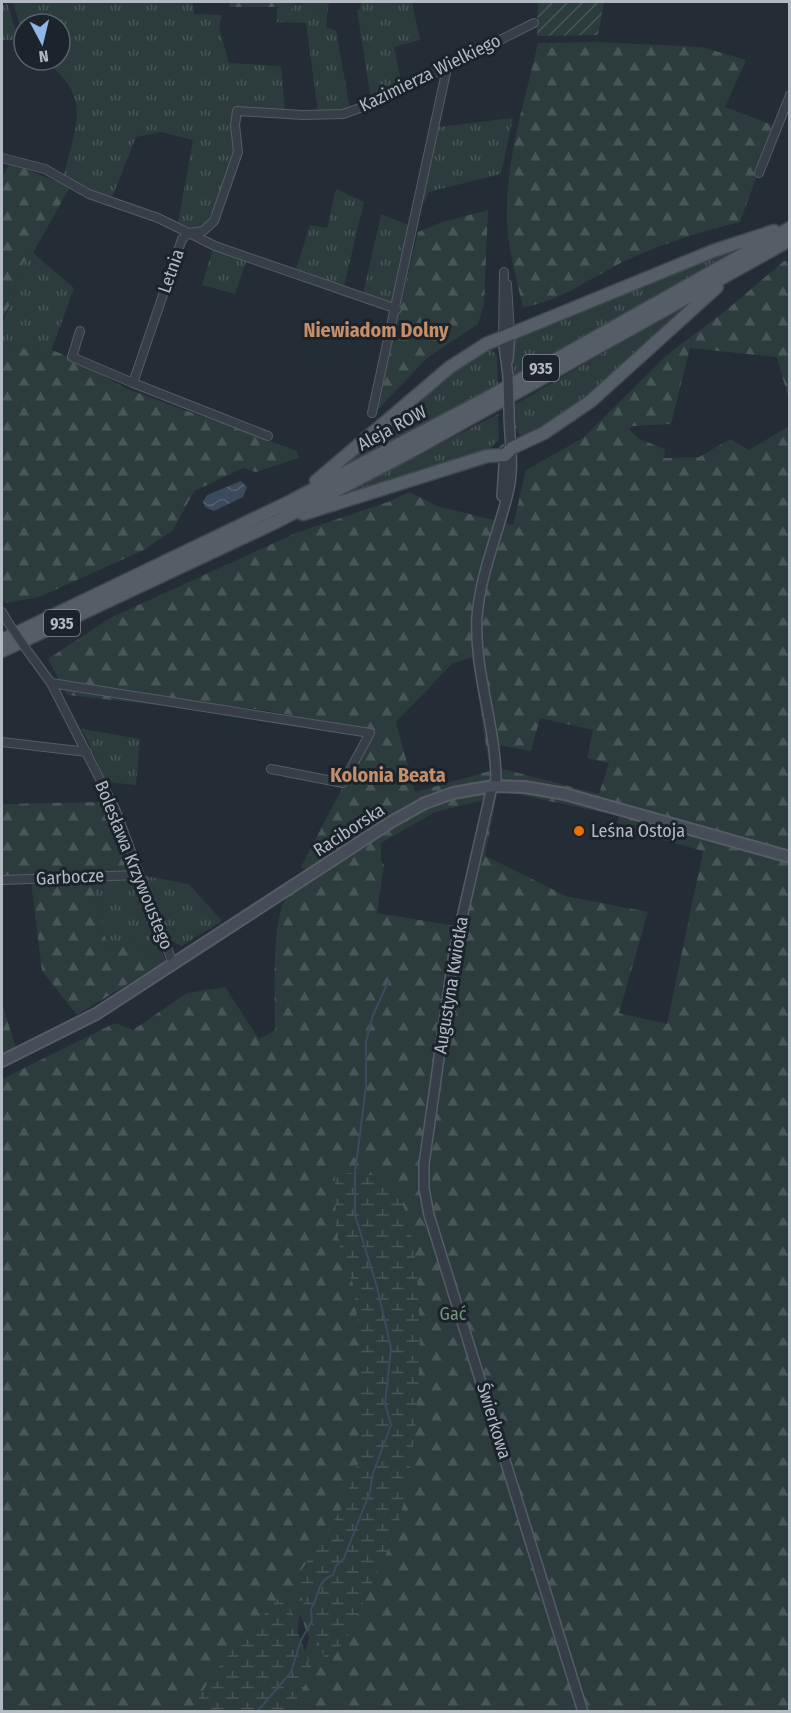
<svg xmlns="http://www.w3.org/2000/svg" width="791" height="1713" font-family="'Fira Sans Condensed',sans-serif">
<defs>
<pattern id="grass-tufts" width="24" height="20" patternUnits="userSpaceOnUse" patternTransform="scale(1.5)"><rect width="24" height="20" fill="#2c3c3c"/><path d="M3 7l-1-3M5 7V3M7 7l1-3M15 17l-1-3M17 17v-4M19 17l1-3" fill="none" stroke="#485657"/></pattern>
<pattern id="forest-firs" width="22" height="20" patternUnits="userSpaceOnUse" patternTransform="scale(1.5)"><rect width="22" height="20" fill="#2c3c3c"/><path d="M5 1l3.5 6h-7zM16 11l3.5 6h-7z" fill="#485657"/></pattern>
<pattern id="wetland-marsh" width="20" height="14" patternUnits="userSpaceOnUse" patternTransform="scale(1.5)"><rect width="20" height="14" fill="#2c3c3c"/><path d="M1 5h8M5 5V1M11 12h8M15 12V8" fill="none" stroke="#485657"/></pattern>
<pattern id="garden-furrows" width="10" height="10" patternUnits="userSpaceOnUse" patternTransform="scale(1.5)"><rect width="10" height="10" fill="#2c3c3c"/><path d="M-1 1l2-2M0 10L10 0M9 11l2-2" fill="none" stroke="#485657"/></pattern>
<pattern id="water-waves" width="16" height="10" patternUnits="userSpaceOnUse" patternTransform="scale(1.5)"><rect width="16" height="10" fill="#3b4a5d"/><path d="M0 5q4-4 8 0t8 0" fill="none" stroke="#556273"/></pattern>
</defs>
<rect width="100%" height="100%" fill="#242c36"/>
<path fill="url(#grass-tufts)" d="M13 2H193L194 14 222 15 219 27 229 63 281 66 285 111 234 109V153L220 194 205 227H189L178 222 193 140 161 132 136 137 112 198 87 188 64 175C76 123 93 98 44 60H60V24H24V40Z
M311 2 315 13 328 8 326 27 336 31 350 109 318 112 306 23 277 22V8Z
M361 2H412L420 40 394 47 402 86 371 100 357 10 360 9Z
M7 3 19 40H2V5Z
M513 118 501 174 428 192 425 202 422 201 438 127Z
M336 189 364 202 344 286 296 269 310 225 327 228Z
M381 214 411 226 395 305 363 295Z
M763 236 514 377 513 337Z
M213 249 247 259 235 294 202 285Z
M33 253 74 288 49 357 2 341V323L12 301 18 268Z
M701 296 569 413 525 437 519 435 515 428 514 405Z
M486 349 492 350 497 357 498 385 327 477 452 371Z
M498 414 499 440 492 446 491 451 320 506Z
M82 729 140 739 136 785 107 782Z
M145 876 189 884 222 921 181 946 168 938Z
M132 879 166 962 159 965 137 940 108 949 91 880Z"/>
<path fill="url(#forest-firs)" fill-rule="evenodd" d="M230 2H329L328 8 315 13 311 2 296 3 285 18 280 16 279 7H229Z
M597 42 702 47 746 60 725 107 775 126 740 222C702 231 662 244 627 260 593 276 560 302 523 307 516 278 508 250 507 220 505 161 525 101 538 43Z
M10 163 70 187 33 253 18 268 12 301 2 319V178Z
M488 210 484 304 478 324 427 358 375 413 418 232 442 222Z
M784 261H789V400L777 357 690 348 671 424 632 426 629 429 639 439 665 449 664 458 699 457 730 439 749 450 789 426V1711H280L298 1676 309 1638 300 1614 297 1632 249 1711 2 1712V1079L115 1023 133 1030 187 993 225 987 259 1039 275 1030C275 1004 271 918 286 899 293 889 310 882 320 875L301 867 372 731C336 725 214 695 186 708L67 695 48 659 110 618 296 533 388 502 409 492 437 506 513 525 526 470 583 438 668 354 724 312ZM472 657 490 771 415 792 396 722 452 664ZM540 718 593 730 587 758 609 763 599 794 499 768 497 745 531 751ZM498 790 619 816 617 827 703 851 667 1024 619 1013 648 912 566 896 485 856ZM484 800 456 926 377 913 384 865 381 861V843L435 812Z
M2 341 49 357 52 350 62 354 127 389 297 451 299 458 256 472 243 468 194 491 173 530 144 550 39 597 5 603 2 599Z
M107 802 134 871 2 876V804Z
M91 880 108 949 137 940 159 965 77 1015 42 971 31 881Z
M2 1003 16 1048 2 1054Z"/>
<path fill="url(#wetland-marsh)" d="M335 1172 383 1176C388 1182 397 1190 400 1197 431 1267 421 1448 399 1521 391 1547 377 1572 366 1596 357 1617 345 1649 325 1660L295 1580 342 1508 359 1461 361 1350 353 1284 340 1249 336 1224Z
M283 1593 313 1672 289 1711H193C212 1666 252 1630 283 1593Z"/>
<path fill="url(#garden-furrows)" d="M538 2H604L598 35 537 36Z"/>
<path fill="url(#water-waves)" d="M241 481 247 487 243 497 214 511 205 507 203 502 207 495Z"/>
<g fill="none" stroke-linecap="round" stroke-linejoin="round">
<path stroke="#3b4a5d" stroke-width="2" d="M257 1712 291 1672 301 1640 312 1621 311 1609C320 1596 316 1581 333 1575L336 1566 344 1558 370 1492 372 1476 391 1425 385 1404 391 1348 377 1287 355 1215V1173L366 1086V1042L373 1015 388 982"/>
<g stroke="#555c64" stroke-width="10">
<path id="minor" d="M2 158 45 169 89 194 158 218 189 233 203 231 214 221 238 152 235 125 237 111 303 115 343 114 374 103 534 23
M759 173 790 95
M507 284 510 334
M80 331 72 357 133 383
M503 337 504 272
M372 413 447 68
M268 436 133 383 182 239 189 233 215 246 397 309
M2 612 7 621
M29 653 51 683 116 811 173 964
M51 683 370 733 343 783 271 769
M2 742 87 752
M2 880 138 875"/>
</g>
<g stroke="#555c64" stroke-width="12">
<path id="tertiary" d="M503 337 508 376
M508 360 510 334
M509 412C509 439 515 466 508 493 498 534 480 575 477 617 474 672 496 726 496 780L491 791 454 952 424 1164V1188L429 1215 583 1712
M502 496 505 450"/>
</g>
<g stroke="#555c64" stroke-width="14">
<path id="secondary" d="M2 1061 96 1014 391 822 425 803 453 793 494 786 525 787 565 794 790 857"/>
</g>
<g stroke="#404750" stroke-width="15">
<path id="primary" d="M316 481 450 367 486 344 713 251 774 231
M303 514 487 456 505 455 512 448 544 433 591 401 717 287
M2 640 289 502 489 397 790 228
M2 651 276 522 410 452 790 240"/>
</g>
<use href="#minor" stroke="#373e47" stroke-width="8"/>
<use href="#tertiary" stroke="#373e47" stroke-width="9"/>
<use href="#secondary" stroke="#464d59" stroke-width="10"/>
<use href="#primary" stroke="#555d66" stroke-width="12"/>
<g stroke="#555c64" stroke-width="10" stroke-linecap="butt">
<path id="minor-bridge" d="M7 621 29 653"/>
</g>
<g stroke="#555c64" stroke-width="12" stroke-linecap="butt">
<path id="tertiary-bridge" d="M508 376 509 412"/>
</g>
<use href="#minor-bridge" stroke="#373e47" stroke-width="8"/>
<use href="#tertiary-bridge" stroke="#373e47" stroke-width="9"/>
</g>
<circle fill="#e8710a" stroke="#1c232b" stroke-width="2" cx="579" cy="831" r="6"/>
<g text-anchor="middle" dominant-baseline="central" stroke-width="6" stroke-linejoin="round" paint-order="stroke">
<g fill="#1c232b" stroke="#858c95" stroke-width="1.5">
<rect x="523" y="355" width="36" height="26" rx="4.5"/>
<rect x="44" y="610" width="36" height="26" rx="4.5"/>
</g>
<g font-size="16" font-weight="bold" fill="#b2b9c3">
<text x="541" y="368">935</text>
<text x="62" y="623">935</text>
</g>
<g font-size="18" fill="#b2b9c3" stroke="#1c232b">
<text transform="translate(430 73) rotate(-26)">Kazimierza Wielkiego</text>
<text transform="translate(171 271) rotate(-71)">Letnia</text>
<text transform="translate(392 428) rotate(-28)">Aleja ROW</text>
<text transform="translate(349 830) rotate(-33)">Raciborska</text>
<text transform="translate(134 865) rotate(68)">Bolesława Krzywoustego</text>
<text transform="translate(70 877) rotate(-3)">Garbocze</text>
<text transform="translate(451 985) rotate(-81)">Augustyna Kwiotka</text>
<text transform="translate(494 1421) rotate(73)">Świerkowa</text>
</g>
<g font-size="18" fill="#b2b9c3" stroke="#1c232b" text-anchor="start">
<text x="591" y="831">Leśna Ostoja</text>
</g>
<g font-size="18" fill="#73967a" stroke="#1c232b">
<text x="453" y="1314">Gać</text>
</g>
<g font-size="20" font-weight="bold" fill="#c58f6b" stroke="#1c232b">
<text x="376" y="330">Niewiadom Dolny</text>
<text x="388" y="775">Kolonia Beata</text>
</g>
</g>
<rect width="791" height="1713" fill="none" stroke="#b2b9c3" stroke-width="6"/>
<g transform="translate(42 42) rotate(173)"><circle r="28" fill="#1c232b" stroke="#585f68" stroke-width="1.5"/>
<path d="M0-4.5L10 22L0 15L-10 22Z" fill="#90b5e9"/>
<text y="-9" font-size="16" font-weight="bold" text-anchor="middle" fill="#b2b9c3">N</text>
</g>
</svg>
